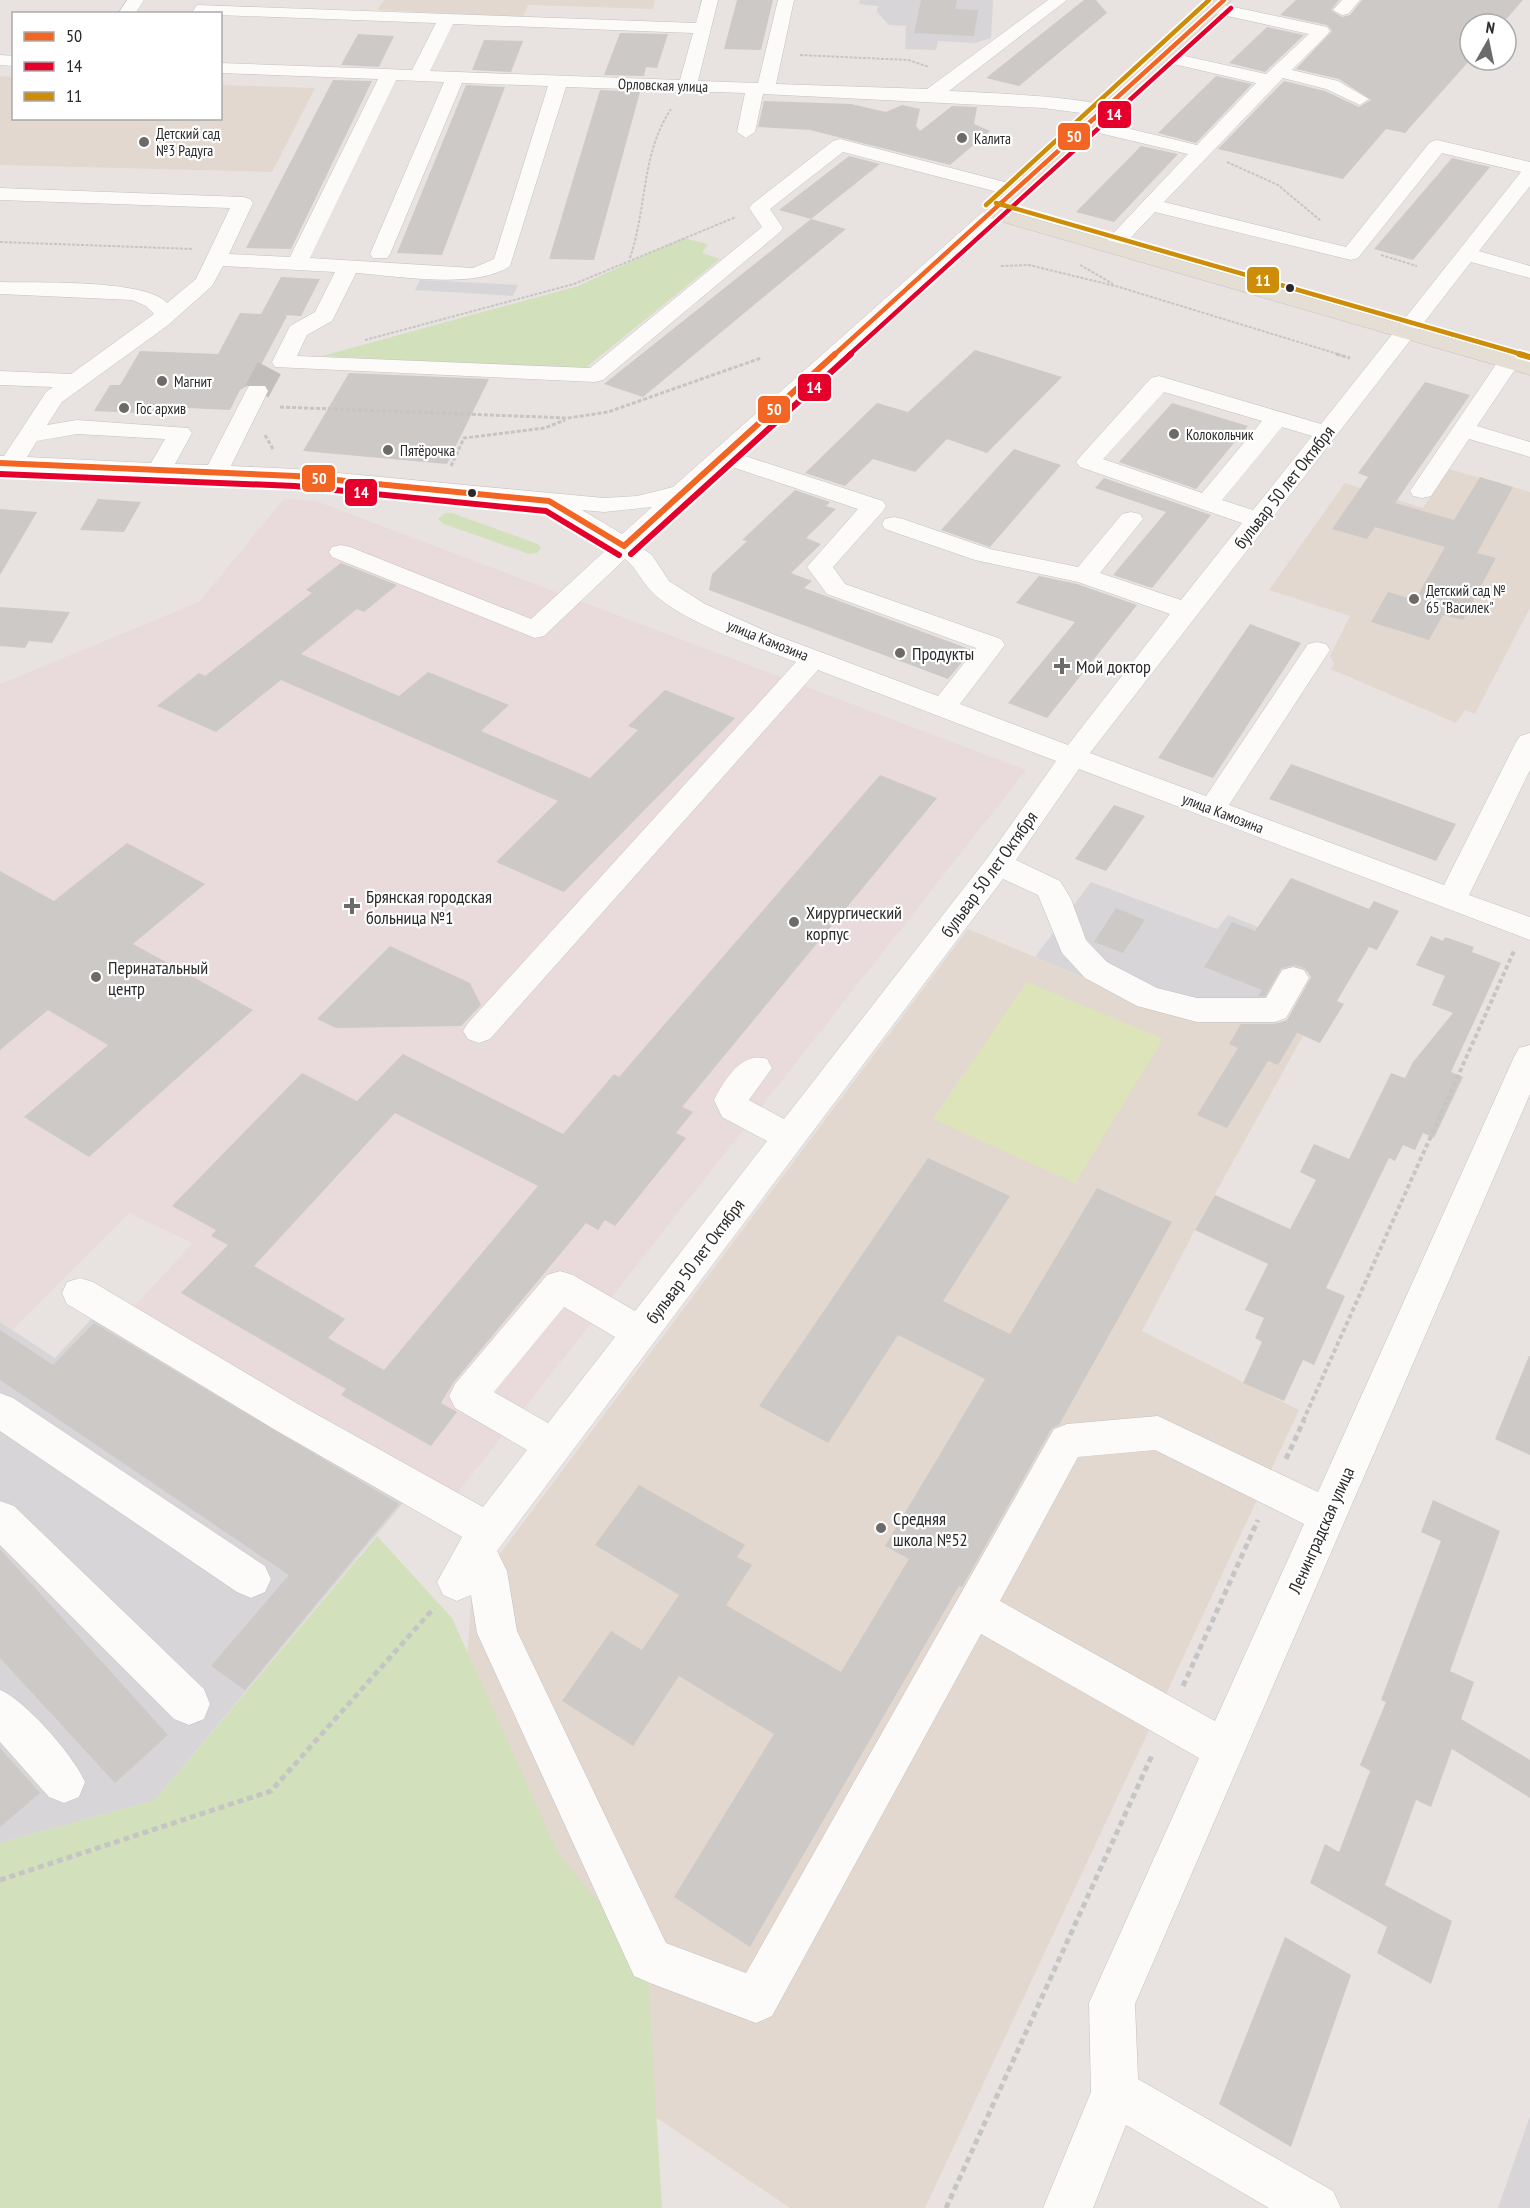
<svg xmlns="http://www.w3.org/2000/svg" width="1530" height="2208" font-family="'PT Sans Narrow',sans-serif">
<rect width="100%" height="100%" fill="#e8e3e0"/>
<path fill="#d7d5d7" d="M856 0H993L991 38 975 43 938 41 936 50 905 49 906 26 889 25 877 12 878 6 859 4 860 0Z
M420 280 518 285 513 296 415 290Z
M1091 882 1217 929 1228 915 1318 951 1276 1025 1102 985 1035 957Z
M94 1316 407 1498 155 1800 0 1843V1322L55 1358Z
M1530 2116V2208H1498Z"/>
<path fill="#e2d8cf" d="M384 0H655L653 9 528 5 523 17 377 10Z
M0 76 13 77 14 118H220L221 85 315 88 272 172 0 165Z
M1449 469 1530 492V608L1475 714 1465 710 1456 723 1331 669 1334 664 1330 656 1350 616 1269 590 1345 483 1423 508Z
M968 929 1102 985 1246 1012 1303 1036 1195 1230 1142 1331 1299 1410 925 2208H790L570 2059 449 1903 472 1591Z"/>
<path fill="#e9dadc" d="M284 499 316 501 1026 770 456 1495 130 1311 193 1243 129 1213 12 1330 0 1322V684L199 602Z"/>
<path fill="#d2e0bb" d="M683 238 708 244 702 253 720 259 584 369 322 356 578 286Z
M445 513H452L538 544 541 548 537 553 529 554 444 524 438 519Z
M377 1536 452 1618 558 1853 647 1961 662 2208H0V1843L155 1800Z"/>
<path fill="#dde4b9" d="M1027 982 1163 1039 1075 1183 933 1119Z"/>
<path fill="#cdc9c7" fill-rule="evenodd" d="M737 0H773L761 50 724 49Z
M921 0H957L955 9 978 10 974 36 914 33Z
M1084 0H1096L1107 13 1019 86 986 78Z
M1296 0H1339L1331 10 1342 17 1350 15 1362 0H1523L1502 24H1470V60L1405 133 1386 129 1343 179 1218 149 1284 81 1325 91 1359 107 1371 100 1339 79 1296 69 1332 31 1327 25 1280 15Z
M1267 27 1304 35 1265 72 1229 63Z
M620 33 668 34 657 68 646 67 644 76 604 75Z
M358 34 394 36 379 67 341 65Z
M484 40 523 41 511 72 472 70Z
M1216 76 1252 84 1196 143 1158 133Z
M333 80 372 81 291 249 246 248Z
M466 85 505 87 442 255 397 253Z
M600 90 640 92 594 260 549 259Z
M764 101 851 104 886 112 902 105 920 109 916 126 920 131 952 106 977 107 974 124 990 131 950 165 810 130 758 127Z
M1141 146 1178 154 1114 222 1076 212Z
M849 156 880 164 811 219 779 210Z
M1452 158 1490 167 1413 260 1374 249Z
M811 219 846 229 643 397 604 384Z
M281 277 320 279 301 316 284 315 287 316 251 384 240 390 230 410 187 408 183 415 94 411 110 385H120L140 351 218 354 240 313 261 314Z
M975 350 1062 377 987 453 947 439 915 472 873 459 845 486 805 473 877 403 908 412Z
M349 373 489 379 447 464 303 451Z
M1425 382 1470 395 1395 503 1454 520 1480 477 1513 487 1477 553 1496 558 1463 620 1443 615 1429 640 1371 622 1388 592 1415 600 1445 547 1375 527 1367 539 1332 529 1368 477 1358 473Z
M1172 403 1248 426 1196 489 1119 462Z
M1014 449 1061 465 990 547 941 530Z
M1104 478 1211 515 1152 588 1113 575 1166 512 1095 488Z
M795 490 830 502 826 506 836 509 806 538 821 544 791 573 812 581 804 588 972 650 948 679 709 590 712 574 747 541 742 540Z
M98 499 141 502 124 532 80 530Z
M0 509 37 512 0 575Z
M341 563 397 585 364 612 357 609 301 654 399 696 428 672 509 705 481 731 590 778 638 730 628 726 665 690 735 718 564 892 496 862 558 801 281 680 216 732 157 706 199 673 205 676 312 593 306 590Z
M1039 576 1077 584 1137 605 1047 718 1008 703 1075 622 1016 603Z
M0 607 70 612 52 643 29 641 25 648 0 646Z
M1250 624 1301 643 1213 778 1158 758Z
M1291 764 1456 824 1436 861 1269 799Z
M880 775 937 798 682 1107 693 1112 676 1133 686 1138 615 1226 605 1220 598 1230 586 1223 453 1383 441 1403 457 1412 431 1446 341 1395 346 1389 181 1293 228 1245 211 1236 216 1230 172 1206 302 1073 357 1101 403 1054 563 1134 614 1074 619 1077ZM395 1113 538 1186 384 1370 328 1338 345 1319 254 1266Z
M1114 805 1145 816 1106 871 1075 859Z
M127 843 205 884 133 944 253 1010 89 1157 24 1117 108 1045 48 1010 0 1050V871L54 901Z
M1291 878 1369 909 1374 901 1399 911 1377 950 1369 947 1337 1001 1344 1004 1320 1043 1297 1033 1278 1065 1268 1061 1227 1128 1197 1115 1238 1048 1229 1044 1241 1024H1275L1287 1020 1311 977 1305 968 1294 965 1281 968 1265 996H1258L1262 990 1204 967 1232 922 1255 931Z
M1116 908 1145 920 1123 953 1094 942Z
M1431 936 1443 941 1445 937 1474 947 1472 952 1501 963 1451 1072 1463 1077 1434 1138 1423 1133 1415 1150 1403 1145 1395 1161 1389 1158 1326 1288 1345 1296 1314 1365 1303 1360 1284 1401 1243 1383 1262 1342 1255 1338 1264 1318 1245 1310 1268 1264 1195 1230 1215 1195 1290 1229 1316 1180 1300 1172 1314 1144 1349 1159 1391 1073 1405 1078 1413 1062 1453 1013 1432 1005 1445 976 1416 965Z
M390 946 470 983 481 1005 461 1026 336 1028 317 1019Z
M928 1158 1010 1196 943 1301 1010 1334 1097 1188 1172 1222 1059 1425 1052 1428 962 1587 959 1586 750 1947 674 1897 774 1734 679 1676 633 1746 562 1701 611 1631 642 1650 679 1595 595 1545 639 1485 745 1545 737 1557 752 1565 726 1605 841 1672 909 1559 885 1546 985 1379 898 1335 828 1443 759 1406Z
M94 1323 399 1504 245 1690 211 1666 289 1575 0 1380V1330L53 1365Z
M1529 1356H1530V1455L1495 1439Z
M1433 1500 1500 1531 1450 1671 1474 1682 1461 1719 1530 1760V1798L1452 1749 1431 1807 1416 1800 1385 1885 1452 1921 1431 1984 1377 1953 1387 1927 1310 1883 1325 1844 1339 1852 1370 1771 1360 1765 1386 1702 1381 1700 1441 1541 1421 1532Z
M0 1549 168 1735 115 1783 0 1658Z
M0 1748 40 1793 0 1827Z
M1285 1937 1351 1975 1291 2147 1219 2104Z"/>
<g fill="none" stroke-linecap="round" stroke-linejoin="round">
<path stroke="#c2bebc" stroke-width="26" stroke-dasharray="26 13" stroke-linecap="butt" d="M257 391 270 367"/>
<g stroke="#c2c1c1" stroke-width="1">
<path id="minor" d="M127 0H144L135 14H118Z
M702 0H718L698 81 758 83 778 0H794L776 84 927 89 1048 0H1067L949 91C972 92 1104 97 1113 110L1104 116 1043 108 763 94 755 132 746 138 737 132 745 93 566 87 510 266C475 290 399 276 356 273L332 321 307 335 297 356 590 368 762 227 749 208 752 204 833 141 840 139 1024 187 1027 191 1024 195 1017 197 843 152 770 209 783 228 780 232 603 380 595 382 275 367 272 362 290 326 315 312 335 272 223 266 212 286 167 326 62 402 47 425 77 420 188 428 192 433 175 464 208 465 246 391 249 386H265L268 391 231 466 296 469 604 498 637 496 673 487 986 209H1000L1003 213 1000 217 739 454 883 501 886 506 883 511 833 567 845 584 1001 639 1005 645 960 704 1068 745 1170 614 1078 582 975 560 885 529 882 524 885 519 894 517 903 519 990 549 1078 567 1122 514 1131 512 1140 514 1143 519 1100 573 1181 600 1242 523 1080 467 1076 462 1080 457 1151 378 1159 376 1321 424 1521 172 1442 153 1358 258 1351 260 1155 212 1118 251H1104L1101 247 1104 243 1188 154 1082 129 1080 125 1082 121 1089 119 1197 145 1256 83 1156 60 1153 56 1156 52 1162 51 1266 74 1309 34 1209 12 1206 8 1209 4 1215 3 1327 27 1330 31 1327 35 1292 70 1338 81 1369 99 1360 105 1326 89 1283 78 1164 202 1346 247 1430 142 1437 140 1530 162V186L1479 251 1530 266V278L1471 262 1090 753 1206 796 1308 644 1317 642 1326 644 1330 650 1229 805 1444 885 1516 742 1520 736 1530 733V770L1469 895 1530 917V940L1079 769 1016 860 1060 881 1071 899 1086 940 1107 962 1157 988 1197 998H1266L1282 970 1293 967 1304 970 1309 978 1286 1018 1275 1022H1197L1137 1006 1085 978 1062 953 1038 895 1003 879 497 1551 507 1571 517 1631 666 1943 746 1973 1054 1429 1067 1424 1158 1416 1318 1492 1514 1057 1519 1048 1530 1045V1094L1135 2004 1138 2079 1333 2191 1341 2208H1269L1126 2125 1093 2208H1043L1091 2092 1089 2003 1199 1758 981 1634 772 2016 756 2023 650 1983 634 1976 477 1633 471 1595 457 1601 443 1595 437 1582 462 1537 272 1428 67 1304 62 1293 67 1282 80 1278 93 1282 298 1404 483 1507 527 1450 455 1408 449 1396 455 1384 547 1275 560 1271 573 1275 635 1311 767 1141 722 1117 714 1100C725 1079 742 1051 767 1059L772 1068 749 1100 784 1119 988 857 1056 761 818 670 490 1039 479 1043 468 1039 463 1031 468 1023 796 662C755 646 681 622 651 591 641 581 637 568 625 559L544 636 535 638 332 557 329 552 332 547 341 545 350 547 531 619 609 547 541 506 296 483 0 470V456H4L46 392 53 387 0 385V371L71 374 154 314 146 306 132 300 0 294V282C35 283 147 279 167 303L196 279 230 208 0 200V188L243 197 250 199 253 203 229 254 290 257 378 79 220 73V63L412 70 436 23 191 14 197 5 696 23ZM453 24 693 33 680 80 430 71ZM396 80 444 82 370 254 373 258H387L390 254 462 83 548 86 494 259 473 268 310 258ZM1164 392 1262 421 1202 493 1103 459ZM1282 427 1312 436 1253 510 1222 500ZM77 434 165 439 151 463 27 457 37 441ZM726 465 858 509 807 567 827 594 976 648 938 696 775 635 705 604 669 581 652 555 639 546ZM652 507 622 534 582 510 604 512ZM564 1307 615 1337 548 1423 494 1392ZM1155 1450 1304 1524 1215 1721 1000 1601 1078 1457Z
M1342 0H1360L1348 14 1342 15 1333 10Z
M0 55 14 56V66L0 65Z
M1509 355 1517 357 1520 362 1477 426 1530 442V457L1469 439 1431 496 1422 498 1413 496 1410 491 1501 357Z
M0 1393 13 1398 265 1566 271 1579 265 1592 251 1598 237 1592 0 1431Z
M0 1501 14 1506 204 1689 210 1704 204 1719 189 1725 174 1719 0 1545Z
M0 1690C25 1700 75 1757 85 1782L79 1797 64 1803 49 1797 0 1742Z"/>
</g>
<g stroke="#c4c2c1" stroke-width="1">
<path id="major" d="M1214 0H1232L1007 211 1530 361V375L986 217 983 213 986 209Z"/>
</g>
<path stroke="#c6c5c5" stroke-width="2" stroke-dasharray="3 1.5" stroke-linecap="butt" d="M800 55 908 60 929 67
M1227 162 1278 185 1321 221
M0 242 193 249
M1381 255 1417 266
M630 258C647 208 641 154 671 109
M1080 265 1113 284
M1001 266 1029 265 1119 287 1341 355
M365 340 574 284 736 217"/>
<path stroke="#c6c5c5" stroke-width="3" stroke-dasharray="4 2" stroke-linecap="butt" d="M1336 354 1350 358
M280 407 568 418 608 412 761 358
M265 435 273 449
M451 466 464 438 545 428 565 420"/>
<path stroke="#c6c5c5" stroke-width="4" stroke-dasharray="4.5 3" stroke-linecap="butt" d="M1303 1421 1514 951"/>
<path stroke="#c6c5c5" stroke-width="5" stroke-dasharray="6 4" stroke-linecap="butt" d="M1286 1459 1304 1420
M1183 1686 1258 1520
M0 1880 271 1791 434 1608
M946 2208 1153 1753"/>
<use href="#minor" fill="#fcfbfa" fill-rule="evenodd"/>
<use href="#major" fill="#e5ded5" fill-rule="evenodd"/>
<g stroke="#fff" stroke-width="8">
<path id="bus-1-far1" d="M834 355 1224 0"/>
</g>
<g stroke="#fff" stroke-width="10">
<path id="bus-1" d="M0 463 296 476 549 501 624 546
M624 546 835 354"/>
</g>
<g stroke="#fff" stroke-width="8">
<path id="bus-2-far1" d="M849 355 1231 8"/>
</g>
<g stroke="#fff" stroke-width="10">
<path id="bus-2" d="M0 474 295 486 546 511 619 555
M631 554 851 354"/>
</g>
<g stroke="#fff" stroke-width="8">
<path id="bus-3-far1" d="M996 203 1524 355
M986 205 1209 0"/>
</g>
<g stroke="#fff" stroke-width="10">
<path id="bus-3" d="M1519 354 1530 357"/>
</g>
<use href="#bus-1-far1" stroke="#f26522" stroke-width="4.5"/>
<use href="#bus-1" stroke="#f26522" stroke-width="6"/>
<use href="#bus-2-far1" stroke="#e4002b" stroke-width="4.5"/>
<use href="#bus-2" stroke="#e4002b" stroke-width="6"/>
<use href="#bus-3-far1" stroke="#ce8d08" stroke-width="4.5"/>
<use href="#bus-3" stroke="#ce8d08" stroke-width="6"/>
</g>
<g fill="#6c6b6a" stroke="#fff" stroke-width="2">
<circle cx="962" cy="138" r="6"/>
<circle cx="144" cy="142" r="6"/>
<circle cx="162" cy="381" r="6"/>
<circle cx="124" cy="408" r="6"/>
<circle cx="1174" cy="434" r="6"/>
<circle cx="388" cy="450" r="6"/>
<circle cx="1414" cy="599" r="6"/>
<circle cx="900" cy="653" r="6"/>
<path d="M1059 657h6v6h6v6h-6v6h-6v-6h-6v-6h6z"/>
<path d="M349 897h6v6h6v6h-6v6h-6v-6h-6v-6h6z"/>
<circle cx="794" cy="922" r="6"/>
<circle cx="96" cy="977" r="6"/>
<circle cx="881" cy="1528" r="6"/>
</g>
<g fill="#2a2a2a" stroke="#fff" stroke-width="2">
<circle cx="1290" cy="288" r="5"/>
<circle cx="472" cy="493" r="5"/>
</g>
<g text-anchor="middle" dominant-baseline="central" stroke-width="4.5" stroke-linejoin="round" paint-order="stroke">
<g font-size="15" fill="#2a2a2a" stroke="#fff">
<text transform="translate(663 85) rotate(2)">Орловская улица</text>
<text transform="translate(768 640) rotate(22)">улица Камозина</text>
<text transform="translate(1223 813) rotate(21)">улица Камозина</text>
</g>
<g font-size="15" fill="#2a2a2a" stroke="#fff" text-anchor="start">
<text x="156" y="133">Детский сад<tspan x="156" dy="17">№3 Радуга</tspan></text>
<text x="974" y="138">Калита</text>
<text x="174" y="381">Магнит</text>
<text x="136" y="408">Гос архив</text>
<text x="1186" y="434">Колокольчик</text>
<text x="400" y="450">Пятёрочка</text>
<text x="1426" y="590">Детский сад №<tspan x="1426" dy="17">65 "Василек"</tspan></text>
</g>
<g font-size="18" fill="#2a2a2a" stroke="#fff">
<text transform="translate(1284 487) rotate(-52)">бульвар 50 лет Октября</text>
<text transform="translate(989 874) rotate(-54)">бульвар 50 лет Октября</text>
<text transform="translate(695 1261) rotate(-53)">бульвар 50 лет Октября</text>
<text transform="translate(1321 1530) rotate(-66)">Ленинградская улица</text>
</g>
<g font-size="18" fill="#2a2a2a" stroke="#fff" text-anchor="start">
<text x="912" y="653">Продукты</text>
<text x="1076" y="666">Мой доктор</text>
<text x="366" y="896">Брянская городская<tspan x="366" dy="21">больница №1</tspan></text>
<text x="806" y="912">Хирургический<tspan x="806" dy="21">корпус</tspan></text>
<text x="108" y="967">Перинатальный<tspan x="108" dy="21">центр</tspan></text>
<text x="893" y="1518">Средняя<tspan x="893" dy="21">школа №52</tspan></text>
</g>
</g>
<g stroke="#fff" stroke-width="2">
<rect x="1097" y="100" width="35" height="29" rx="6" fill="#e4002b"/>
<rect x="1057" y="122" width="34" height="29" rx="6" fill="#f26522"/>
<rect x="1246" y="266" width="34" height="28" rx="6" fill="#ce8d08"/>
<rect x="797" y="373" width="35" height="29" rx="6" fill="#e4002b"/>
<rect x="757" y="395" width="34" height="29" rx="6" fill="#f26522"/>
<rect x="301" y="464" width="35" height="29" rx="6" fill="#f26522"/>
<rect x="344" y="478" width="34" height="29" rx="6" fill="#e4002b"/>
</g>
<g font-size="16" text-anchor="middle" font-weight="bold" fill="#fff">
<text x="1114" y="120">14</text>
<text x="1074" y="142">50</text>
<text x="1263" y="286">11</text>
<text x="814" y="393">14</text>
<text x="774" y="415">50</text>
<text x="319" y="484">50</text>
<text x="361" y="498">14</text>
</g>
<rect x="12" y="12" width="210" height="108" fill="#ffffff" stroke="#aaaaaa" stroke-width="1.5"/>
<rect x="24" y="32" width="30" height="9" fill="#f26522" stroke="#aaaaaa" stroke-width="1.5"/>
<text x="66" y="42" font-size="18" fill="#2a2a2a">50</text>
<rect x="24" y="62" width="30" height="9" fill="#e4002b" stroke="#aaaaaa" stroke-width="1.5"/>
<text x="66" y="72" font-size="18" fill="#2a2a2a">14</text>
<rect x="24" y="92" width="30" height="9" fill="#ce8d08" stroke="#aaaaaa" stroke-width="1.5"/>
<text x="66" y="102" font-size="18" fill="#2a2a2a">11</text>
<g transform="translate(1488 42) rotate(9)"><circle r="28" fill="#ffffff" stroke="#aaaaaa" stroke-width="1.5"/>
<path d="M0-4.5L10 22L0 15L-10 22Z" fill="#6c6b6a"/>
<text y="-9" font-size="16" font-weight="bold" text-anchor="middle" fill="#2a2a2a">N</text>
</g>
</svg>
